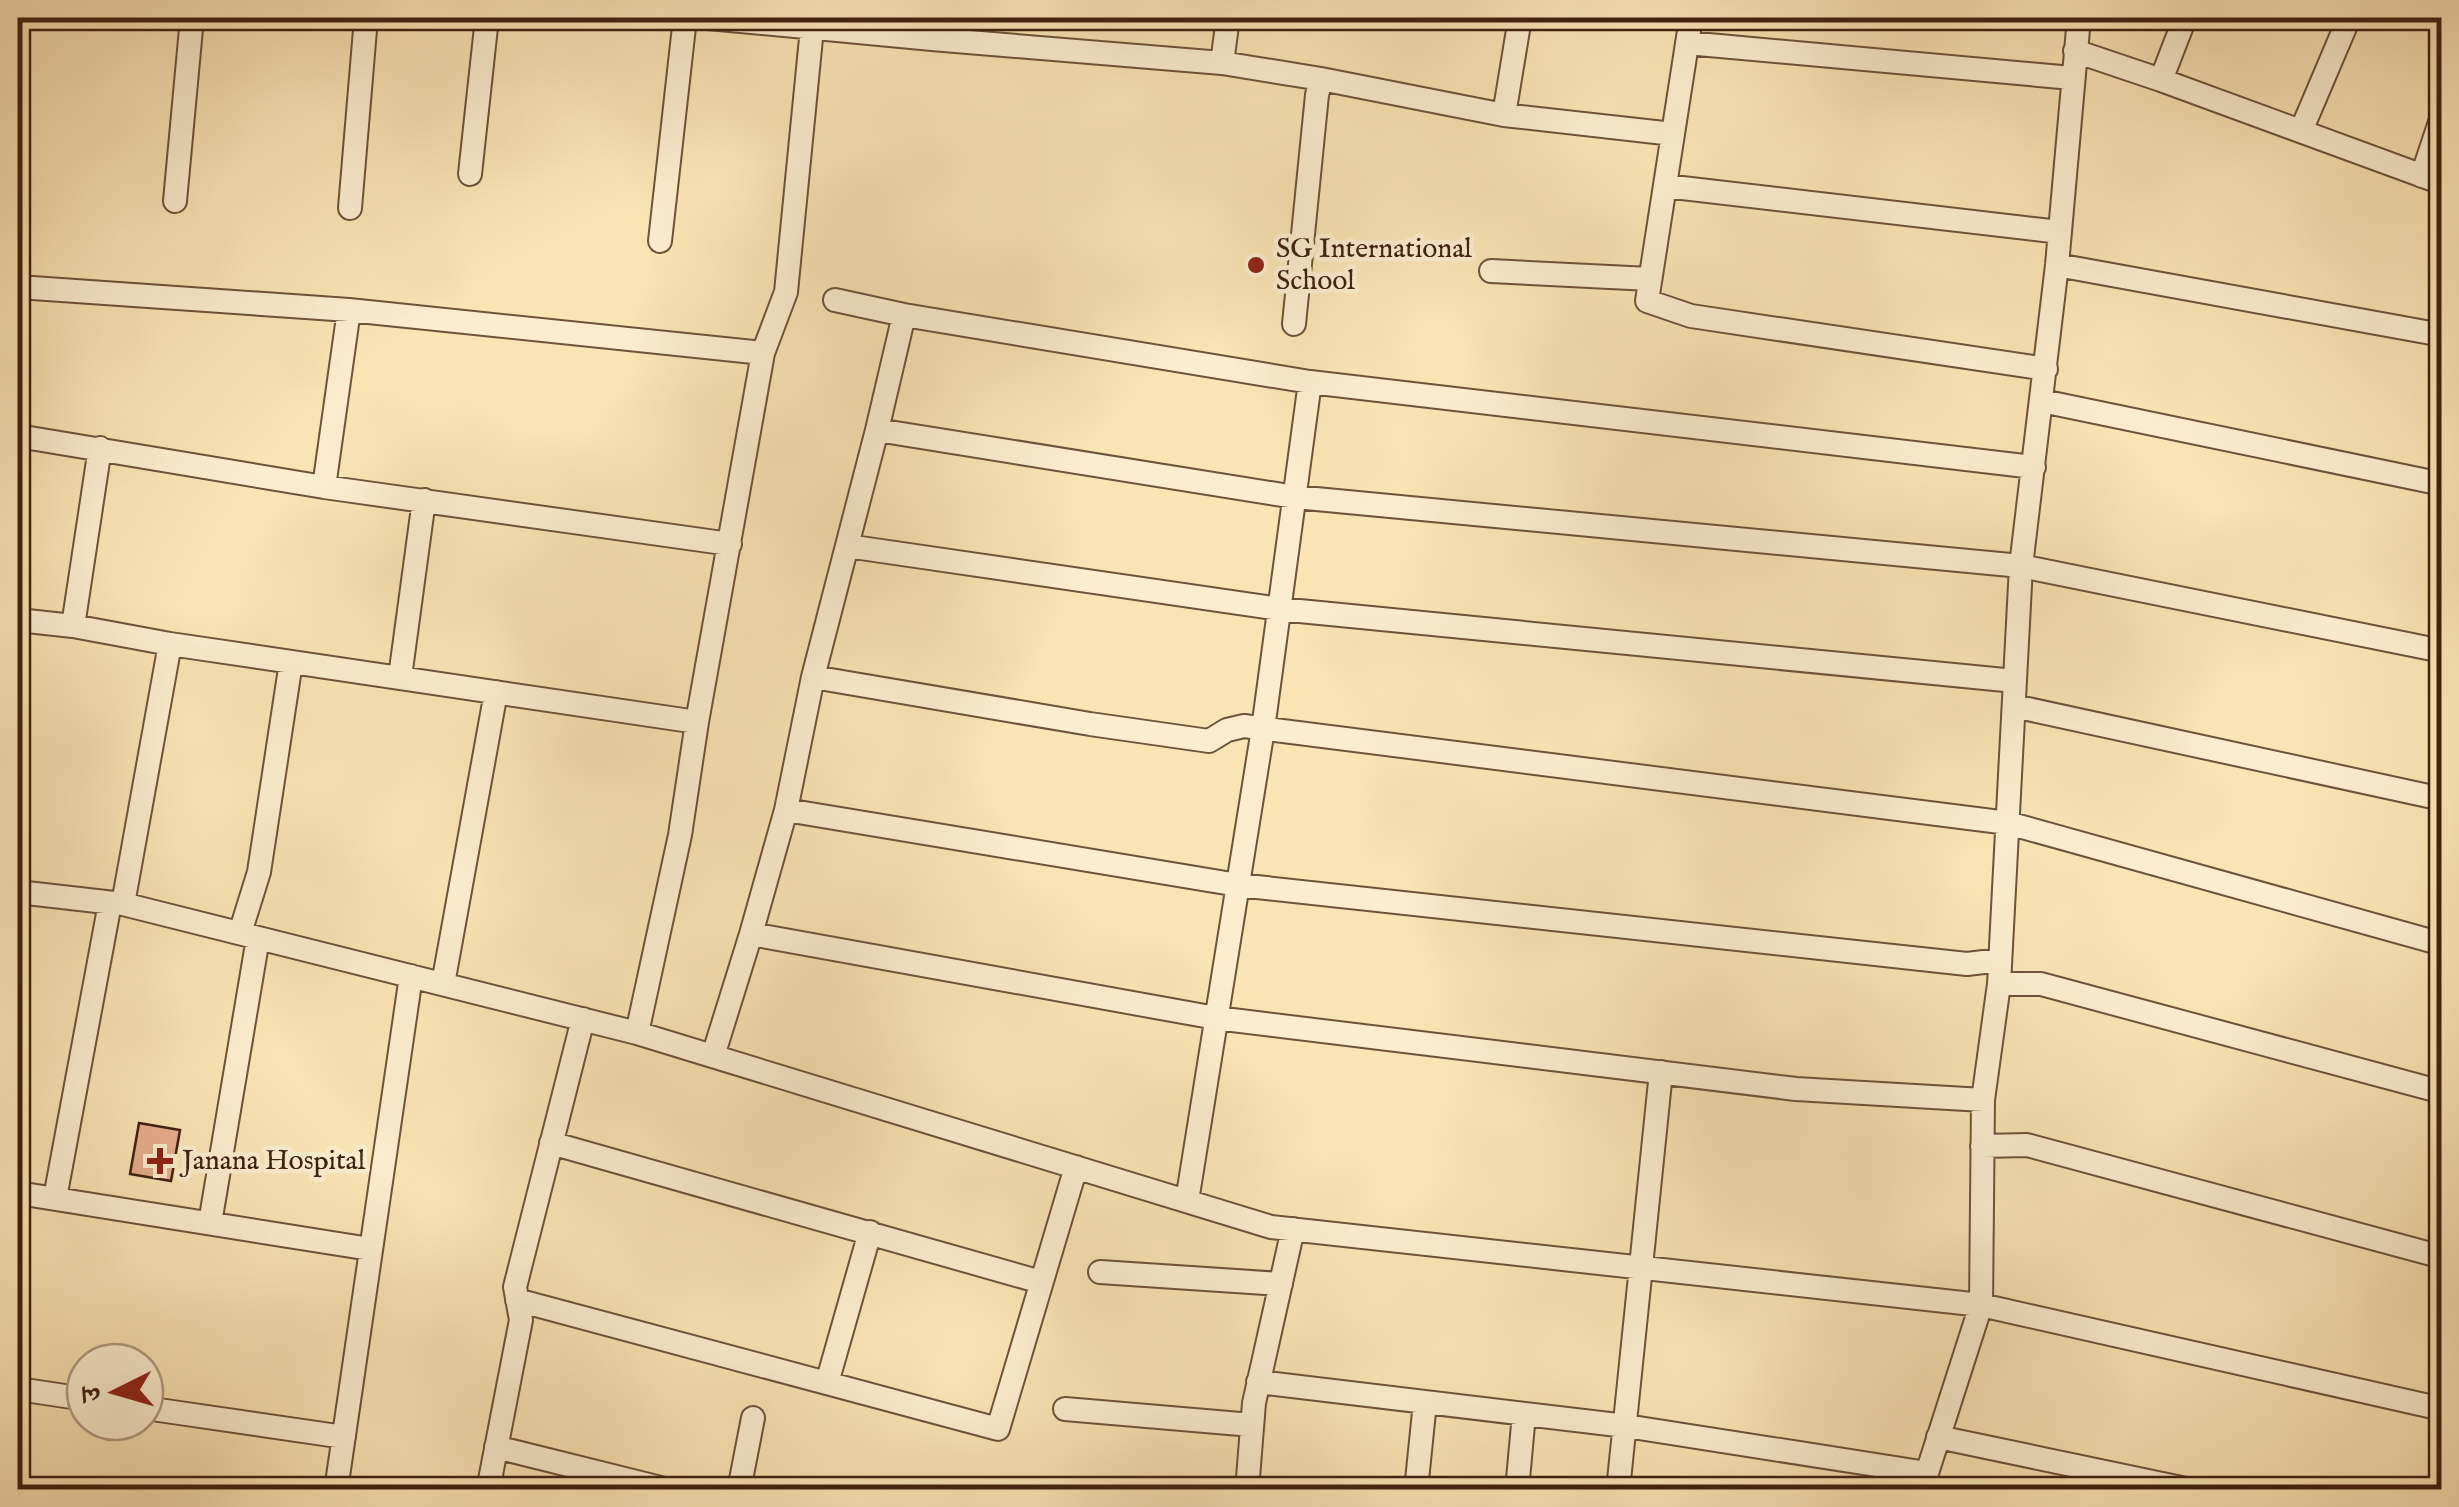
<svg xmlns="http://www.w3.org/2000/svg" width="2459" height="1507" font-family="'IM FELL English','Noto Serif Devanagari',serif">
<rect width="100%" height="100%" fill="#f9e4b4"/>
<filter id="stains"><feTurbulence type="fractalNoise" baseFrequency=".002" numOctaves="4"/><feColorMatrix values="0 0 0 0 .2 0 0 0 0 .09 0 0 0 0 .02 0 0 0 .5 -.17"/></filter>
<radialGradient id="worn" r=".72"><stop offset=".6" stop-color="#630" stop-opacity="0"/><stop offset="1" stop-color="#630" stop-opacity=".3"/></radialGradient>
<path fill="#e6ae8e" stroke="#3f2111" stroke-width="2.5" d="M139 1123 180 1130 171 1181 130 1174Z"/>
<g fill="none" stroke-linecap="round" stroke-linejoin="round">
<g stroke="#6e523a" stroke-width="26">
<path id="minor" d="M708 18 932 39 1222 63 1321 79 1504 115 1673 134
M1691 18 1647 301 1691 316 2046 369
M1687 43 2072 78
M2075 51 2161 80 2442 183
M1222 63 1228 18
M2161 80 2185 18
M1504 115 1520 18
M2301 131 2349 18
M470 174 487 18
M2422 176 2442 116
M1665 186 2060 232
M175 201 192 18
M350 208 366 18
M660 241 685 18
M2057 265 2442 335
M1491 271 1650 279
M18 287 349 310 763 353
M835 300 904 315 1310 382 2034 467
M1294 324 1317 95 1321 79
M2042 401 2442 484
M877 430 1295 497 2021 566 2442 651
M18 436 324 487 730 544
M324 487 349 310
M847 546 1279 609 2015 681
M18 620 73 626 170 644 697 722
M73 626 100 448
M400 677 424 500
M813 677 1090 724 1209 741 1227 730 1244 726 2008 823 2442 944
M2014 706 2442 799
M786 810 1238 885 1967 964 2000 960
M18 892 123 904 637 1033 1271 1227 1981 1305 2442 1409
M123 904 170 644
M240 933 259 872 291 662
M751 934 1216 1018 1796 1089 1983 1100
M443 984 496 692
M1999 984H2041L2442 1092
M637 1033 680 835 697 722 763 353 786 292 812 28
M713 1056 751 934 786 810 813 677 877 430 904 315
M551 1143 1041 1282
M1982 1146 2027 1145 2442 1257
M18 1193 370 1249
M55 1198 110 903
M1187 1201 1263 729 1310 382
M210 1223 258 938
M1100 1272 1281 1284
M517 1300 998 1429 1076 1167
M1258 1382 1626 1426 1927 1473
M827 1383 870 1232
M18 1389 85 1399
M145 1408 344 1437
M1065 1409 1252 1425
M1938 1437 2191 1490
M496 1447 669 1490
M336 1490 411 976
M488 1490 521 1320 515 1287 583 1019
M739 1490 753 1418
M1247 1490 1254 1403 1293 1229
M1416 1490 1425 1402
M1517 1490 1524 1414
M1618 1490 1661 1072
M1924 1490 1927 1473 1981 1305 1983 1100 1999 984 2021 566 2057 265 2079 18"/>
</g>
<use href="#minor" stroke="#fbedce" stroke-width="22"/>
</g>
<g fill="#8f2418" stroke="#fbedce" stroke-width="4">
<circle cx="1256" cy="265" r="10"/>
<path d="M155 1146h10v10h10v10h-10v10h-10v-10h-10v-10h10z"/>
</g>
<g text-anchor="middle" dominant-baseline="central" stroke-width="9" stroke-linejoin="round" paint-order="stroke">
<g font-size="28" fill="#3f2111" stroke="#fbedce" text-anchor="start">
<text x="1276" y="249">SG International<tspan x="1276" dy="32">School</tspan></text>
<text x="182" y="1161">Janana Hospital</text>
</g>
</g>
<rect width="2459" height="1507" fill="none" stroke="#f9e4b4" stroke-width="60"/>
<rect x="20" y="20" width="2419" height="1467" fill="none" stroke="#3f2111" stroke-width="5"/>
<rect x="30" y="30" width="2399" height="1447" fill="none" stroke="#3f2111" stroke-width="2.5"/>
<g transform="translate(115 1392) rotate(265)"><circle r="48" fill="#fbedce" stroke="#b09b82" stroke-width="2.5"/>
<path d="M0-8L18 38L0 25L-18 38Z" fill="#8f2418"/>
<text y="-15" font-size="28" font-weight="bold" text-anchor="middle" fill="#3f2111">उ</text>
</g>
<rect width="100%" height="100%" filter="url(#stains)"/>
<rect width="100%" height="100%" fill="url(#worn)"/>
</svg>
